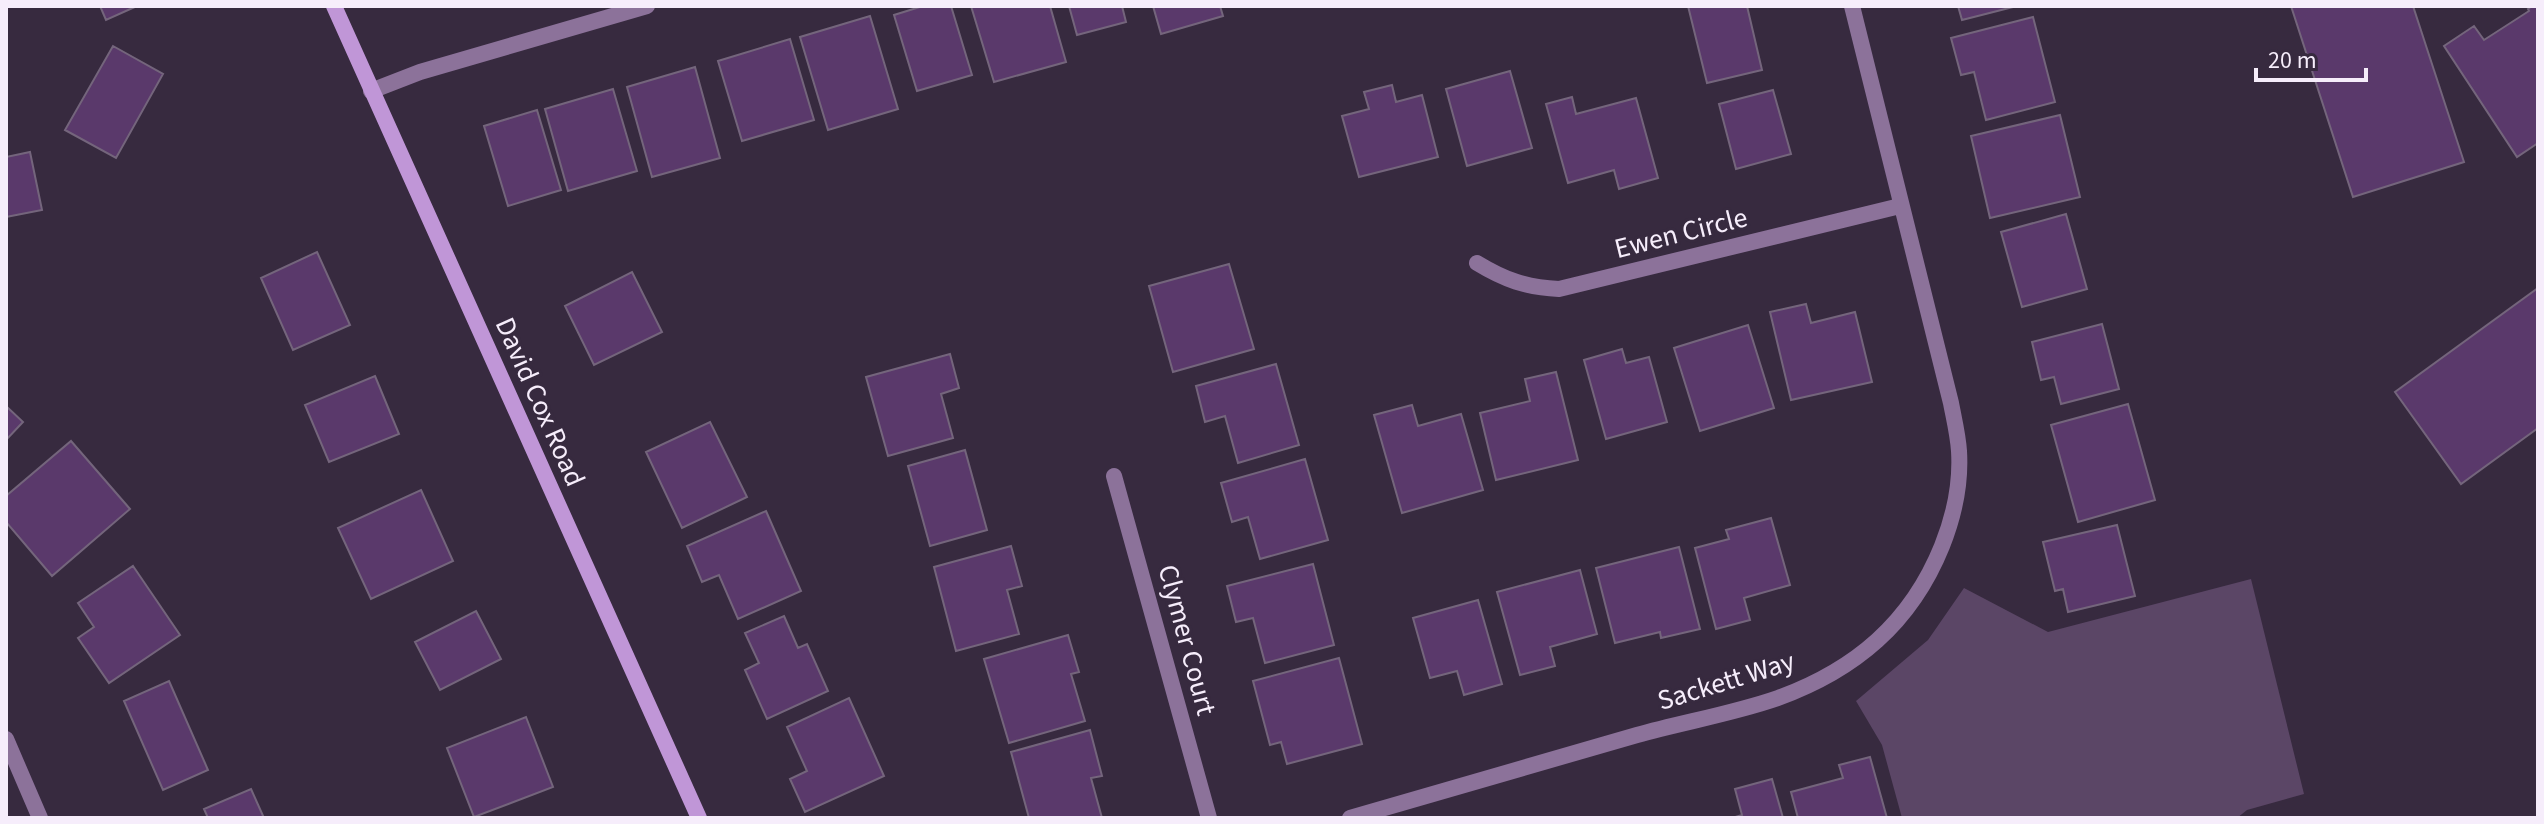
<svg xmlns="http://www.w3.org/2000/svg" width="2544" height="824" font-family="'Source Sans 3',sans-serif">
<rect width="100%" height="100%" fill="#372a3f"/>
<path fill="#5b4666" d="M2251 579 2304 794 2247 810 2237 818H1902L1882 745 1856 701 1928 640 1964 588 2048 632Z"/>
<path fill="#5a396b" stroke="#74657c" stroke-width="2" d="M100 6H137L106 20Z
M923 6H951L972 75 917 91 894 15Z
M971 6H1050L1066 62 994 82Z
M1069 6H1122L1126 22 1077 35Z
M1153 6H1220L1223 16 1161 34Z
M1688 6H1747L1762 70 1707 83Z
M1958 6H2017L1962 20Z
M2291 6H2413L2464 162 2353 197Z
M2532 6H2538V143L2517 157 2444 46 2474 26 2484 40 2529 11 2528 9Z
M870 16 898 109 828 130 800 37Z
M2033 17 2055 102 1986 120 1974 72 1961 75 1951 38Z
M790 39 814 120 742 141 718 61Z
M113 46 163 74 116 158 65 130Z
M695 67 720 158 652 177 627 87Z
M1510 71 1532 148 1467 166 1446 89Z
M1392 85 1396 102 1422 95 1438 157 1359 177 1342 116 1369 109 1364 92Z
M613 89 637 171 568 191 545 109Z
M1773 90 1791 154 1736 169 1719 104Z
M1572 97 1576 114 1636 98 1658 178 1619 189 1614 170 1568 183 1546 104Z
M537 110 561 190 508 206 484 126Z
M2060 115 2080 197 1990 218 1971 136Z
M30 152 42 210 6 217V157Z
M2066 214 2087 289 2022 307 2001 232Z
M317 252 350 325 293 350 261 278Z
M1229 264 1254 349 1173 372 1149 286Z
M632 272 662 332 594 365 565 306Z
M2538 288V428L2461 484 2395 392Z
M1806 304 1811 323 1855 312 1872 382 1791 400 1770 312Z
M2102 324 2119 389 2061 404 2054 377 2041 380 2032 342Z
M1748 325 1774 408 1700 431 1674 348Z
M1622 349 1626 363 1649 357 1667 422 1606 439 1584 360Z
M950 354 959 388 941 394 953 438 888 456 866 377Z
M1276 364 1299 445 1238 463 1225 416 1205 422 1196 386Z
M1556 372 1578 460 1496 480 1480 413 1530 401 1525 379Z
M375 376 399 434 329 462 305 405Z
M2128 404 2155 500 2078 522 2051 425Z
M1412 405 1418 426 1461 414 1483 490 1402 513 1374 415Z
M6 406 23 422 6 440Z
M710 422 747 497 682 528 646 452Z
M71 441 130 509 52 576 6 522V496Z
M965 450 987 530 930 546 908 466Z
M1305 459 1328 540 1260 559 1248 517 1232 522 1221 483Z
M421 490 453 561 371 599 338 528Z
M766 511 801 591 738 619 719 575 702 582 687 546Z
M1771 518 1790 585 1744 598 1750 620 1716 629 1695 548 1729 539 1726 530Z
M2117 525 2135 596 2068 612 2063 589 2055 591 2043 542Z
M1011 546 1022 586 1007 590 1019 634 956 651 934 567Z
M1679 547 1700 629 1661 638 1660 632 1615 643 1596 568Z
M1313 564 1334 645 1265 663 1253 618 1236 622 1227 586Z
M133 566 180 635 109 683 78 638 94 627 78 603Z
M1580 570 1597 634 1550 647 1555 666 1520 675 1497 592Z
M1478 600 1502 684 1464 695 1457 671 1430 678 1413 618Z
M476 611 501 659 440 690 415 642Z
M784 616 798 648 807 644 828 691 767 719 745 670 759 663 745 633Z
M1068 635 1079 672 1071 674 1085 721 1009 743 984 659Z
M1339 658 1362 744 1287 764 1281 742 1270 745 1253 681Z
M169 681 208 770 163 790 124 701Z
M849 698 884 776 805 812 790 779 807 771 787 727Z
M526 717 553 787 474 817 447 748Z
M1090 730 1102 776 1091 778 1102 818H1029L1011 752Z
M1870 757 1887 818H1798L1791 792 1843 778 1839 765Z
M1772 779 1783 818H1732L1742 815 1735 789Z
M251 789 264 818H208L204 809Z"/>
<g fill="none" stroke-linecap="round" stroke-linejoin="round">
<path stroke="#8c729a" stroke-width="16" d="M371 91 420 72 647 6
M1477 263C1505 280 1525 287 1559 289L1900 206
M1114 476 1209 818
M6 739 40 818
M1350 818C1445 790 1541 763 1637 735 1683 722 1732 714 1778 698 1855 670 1911 623 1942 546 1954 516 1961 483 1959 451 1958 435 1954 419 1951 403L1852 6"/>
<path stroke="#c096d7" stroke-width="16" d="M334 6 699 818"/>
</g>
<g text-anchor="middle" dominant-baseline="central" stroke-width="6" stroke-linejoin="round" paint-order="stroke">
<g font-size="28" fill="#f6edfb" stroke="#372a3f">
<text transform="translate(1681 233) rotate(-14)">Ewen Circle</text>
<text transform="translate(540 402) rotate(66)">David Cox Road</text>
<text transform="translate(1187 640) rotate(75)">Clymer Court</text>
<text transform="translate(1726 681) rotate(-17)">Sackett Way</text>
</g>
</g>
<rect width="2544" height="824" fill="none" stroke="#f6edfb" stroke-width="16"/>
<path d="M2256 68v12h110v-12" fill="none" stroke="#f6edfb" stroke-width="4"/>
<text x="2268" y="68" font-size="24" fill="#f6edfb" stroke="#372a3f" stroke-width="6" paint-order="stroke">20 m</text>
</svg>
